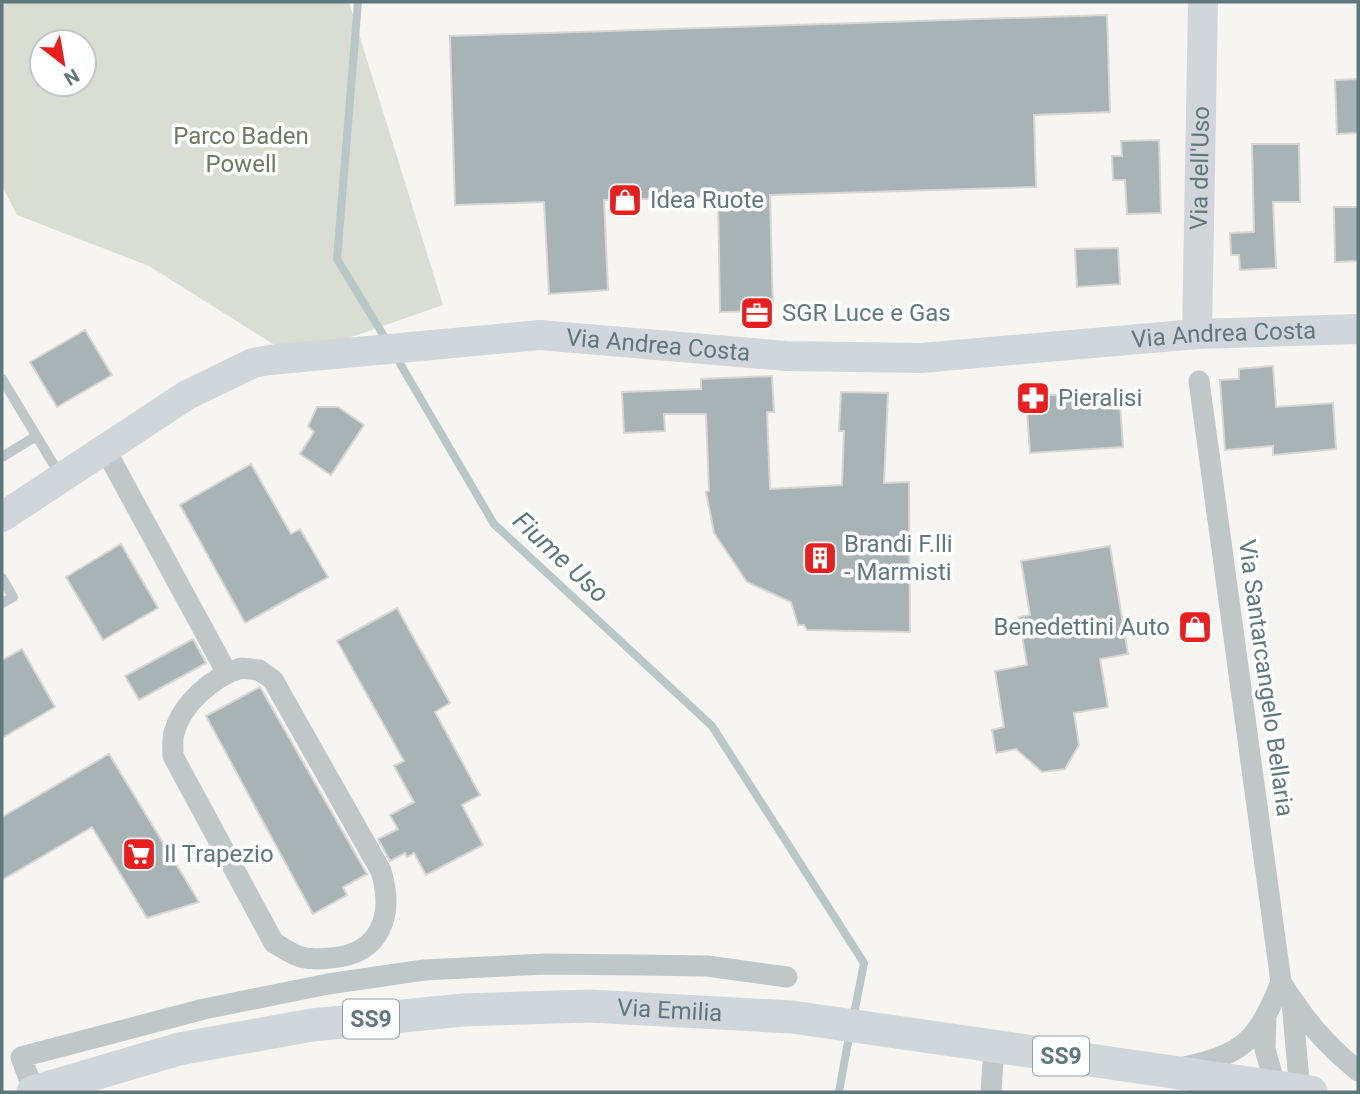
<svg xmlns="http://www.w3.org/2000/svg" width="1360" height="1094" font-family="Roboto,sans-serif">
<rect width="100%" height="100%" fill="#f6f5f2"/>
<path fill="#d9ddd2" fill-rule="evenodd" d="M2 2H349L443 305 294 357 149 266 17 215 2 186ZM42 42H84V84H42Z"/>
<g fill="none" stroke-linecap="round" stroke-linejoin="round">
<path stroke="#b8c8c9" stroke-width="8" d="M358 2 337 259 387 341
M395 355 494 524 712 726 864 963 853 1019
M839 1092 850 1031"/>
</g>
<path fill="#a7b3b5" stroke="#d7d6d4" stroke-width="2" d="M1107 15 1110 112 1034 115 1036 187 770 195 773 311 720 312 718 197 604 200 608 290 549 294 544 202 455 205 450 36Z
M1358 79V133L1337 134 1335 80Z
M1159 140 1161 213 1127 214 1125 180H1113L1112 156H1122L1121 141Z
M1252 144H1299L1300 202H1273L1276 268 1240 270 1239 255H1231L1230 233 1254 232Z
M1334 207H1358V261L1335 262Z
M1118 248 1120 284 1077 287 1075 249Z
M85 330 112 375 57 407 30 362Z
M1273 366 1276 407 1333 403 1336 449 1273 455V446L1225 450 1220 380 1239 379V369Z
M772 376 774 412H767L770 489 842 485 844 431H839L841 392 888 393 884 483 909 482 910 632 807 630 804 625H798L791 602 747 582 714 533 706 492 709 491 706 414H664L665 431 624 433 622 392 701 389V379Z
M1119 390 1123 447 1030 453 1026 397Z
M317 407H338L364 425 331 475 300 454 314 432 308 426Z
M251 464 291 534 300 529 328 577 245 623 180 505Z
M121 544 158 608 103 640 66 577Z
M1110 546 1128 654 1100 659 1108 707 1074 713 1079 745 1065 769 1042 772 1016 749 996 753 992 730 1004 727 995 671 1027 665 1019 617 1030 615 1021 561Z
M397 608 450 703 435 712 480 795 462 805 483 845 426 875 414 853 407 857 405 853 390 861 378 839 398 829 390 815 414 802 394 766 404 761 337 641Z
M193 639 206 663 139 700 125 676Z
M22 649 55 707 2 738V660Z
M260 687 367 874 343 887 347 895 313 914 206 716Z
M109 754 199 902 147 918 92 827 2 880V817Z"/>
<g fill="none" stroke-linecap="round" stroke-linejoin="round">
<path stroke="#c0c7c8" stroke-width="10" d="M2 379 60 475
M2 457 35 437
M2 578 13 597 2 603"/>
<path stroke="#c0c7c8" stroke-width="21" d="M1199 381 1281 982C1305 1020 1324 1043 1358 1071
M105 449 227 673
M241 668 259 670 273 680 381 871C394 914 382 954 331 958 320 959 308 960 298 956 290 953 282 947 274 943L173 756C173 748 172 740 174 733 182 703 213 677 241 668Z
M1292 1001 1300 1092
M1266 1019 1265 1049 1277 1092
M1184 1067C1245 1054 1258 1039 1281 982
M34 1092 21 1057 204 1009 328 984 424 970 545 964 639 965 707 966 787 977
M991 1092 994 1046"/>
<g stroke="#d0d6d9" stroke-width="30">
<path id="s1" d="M1197 334 1203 2"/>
<path id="s2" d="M2 517 187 395 253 363 270 360 540 335 786 356 921 358 1197 334 1358 329"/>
</g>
<path stroke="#d0d6d9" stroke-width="33" id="s3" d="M33 1092 179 1049 312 1025 463 1010 590 1006 792 1017 1311 1092"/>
</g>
<defs>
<g id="shop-square" transform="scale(1.75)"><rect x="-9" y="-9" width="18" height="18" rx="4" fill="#e91e1e" stroke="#fff"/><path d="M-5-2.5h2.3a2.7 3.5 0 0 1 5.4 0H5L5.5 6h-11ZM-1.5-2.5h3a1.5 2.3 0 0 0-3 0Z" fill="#fff"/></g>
<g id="office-square" transform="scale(1.75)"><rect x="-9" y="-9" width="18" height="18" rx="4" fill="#e91e1e" stroke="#fff"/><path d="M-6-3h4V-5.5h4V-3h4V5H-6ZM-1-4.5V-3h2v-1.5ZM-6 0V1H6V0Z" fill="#fff"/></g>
<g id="pharmacy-square" transform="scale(1.75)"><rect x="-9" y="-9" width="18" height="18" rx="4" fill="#e91e1e" stroke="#fff"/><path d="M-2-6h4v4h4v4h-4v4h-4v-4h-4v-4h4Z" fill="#fff"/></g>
<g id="building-square" transform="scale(1.75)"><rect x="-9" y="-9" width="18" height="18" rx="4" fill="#e91e1e" stroke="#fff"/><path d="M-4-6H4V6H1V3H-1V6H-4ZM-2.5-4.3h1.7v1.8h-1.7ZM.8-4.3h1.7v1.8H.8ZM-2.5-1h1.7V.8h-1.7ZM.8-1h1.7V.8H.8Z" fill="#fff"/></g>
<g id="supermarket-square" transform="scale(1.75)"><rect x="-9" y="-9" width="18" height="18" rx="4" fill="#e91e1e" stroke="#fff"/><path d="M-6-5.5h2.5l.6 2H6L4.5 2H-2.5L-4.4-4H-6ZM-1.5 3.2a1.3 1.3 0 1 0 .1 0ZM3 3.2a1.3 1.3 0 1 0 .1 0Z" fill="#fff"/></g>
</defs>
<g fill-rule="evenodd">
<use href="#shop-square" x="625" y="200"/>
<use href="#office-square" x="757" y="313"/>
<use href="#pharmacy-square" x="1033" y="398"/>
<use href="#building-square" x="820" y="558"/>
<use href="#shop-square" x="1195" y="627"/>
<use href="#supermarket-square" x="139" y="854"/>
</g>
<g text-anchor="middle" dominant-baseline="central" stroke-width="7" stroke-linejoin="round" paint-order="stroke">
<g fill="#fff" stroke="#8fa0a5" stroke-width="2">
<rect x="343" y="999.5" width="56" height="39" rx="5"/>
<rect x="1033" y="1036.5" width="56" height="39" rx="5"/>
</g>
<g font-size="23" font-weight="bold" fill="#5f787e">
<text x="371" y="1019">SS9</text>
<text x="1061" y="1056">SS9</text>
</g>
<g font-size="24" fill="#6d7b62" stroke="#fff">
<text x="241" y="136">Parco Baden<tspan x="241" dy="28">Powell</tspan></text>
</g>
<g font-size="24" fill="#5f787e" stroke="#fff">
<text stroke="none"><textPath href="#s1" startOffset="166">Via dell'Uso</textPath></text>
<text stroke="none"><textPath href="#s2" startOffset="1269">Via Andrea Costa</textPath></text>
<text stroke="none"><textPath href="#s2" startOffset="702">Via Andrea Costa</textPath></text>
<text transform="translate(1266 678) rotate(82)">Via Santarcangelo Bellaria</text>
<text stroke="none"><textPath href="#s3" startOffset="646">Via Emilia</textPath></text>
</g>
<g font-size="24" fill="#5f787e" stroke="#fff" text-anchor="start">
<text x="650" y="200">Idea Ruote</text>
<text x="782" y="313">SGR Luce e Gas</text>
<text x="1058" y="398">Pieralisi</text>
<text x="844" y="544">Brandi F.lli<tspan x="844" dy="28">- Marmisti</tspan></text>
<text x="1170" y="627" text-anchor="end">Benedettini Auto</text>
<text x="164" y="854">Il Trapezio</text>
</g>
<g font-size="26" font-style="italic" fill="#5a787a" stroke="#fff">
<text transform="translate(561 557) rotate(43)">Fiume Uso</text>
</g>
</g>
<rect width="1360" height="1094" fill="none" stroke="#5f787e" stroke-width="7"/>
<g transform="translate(63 63) rotate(149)"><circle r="33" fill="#ffffff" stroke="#bfc9cb" stroke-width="2"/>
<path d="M0-5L12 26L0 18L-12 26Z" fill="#e91e1e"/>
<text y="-10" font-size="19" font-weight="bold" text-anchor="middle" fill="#5f787e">N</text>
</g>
</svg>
